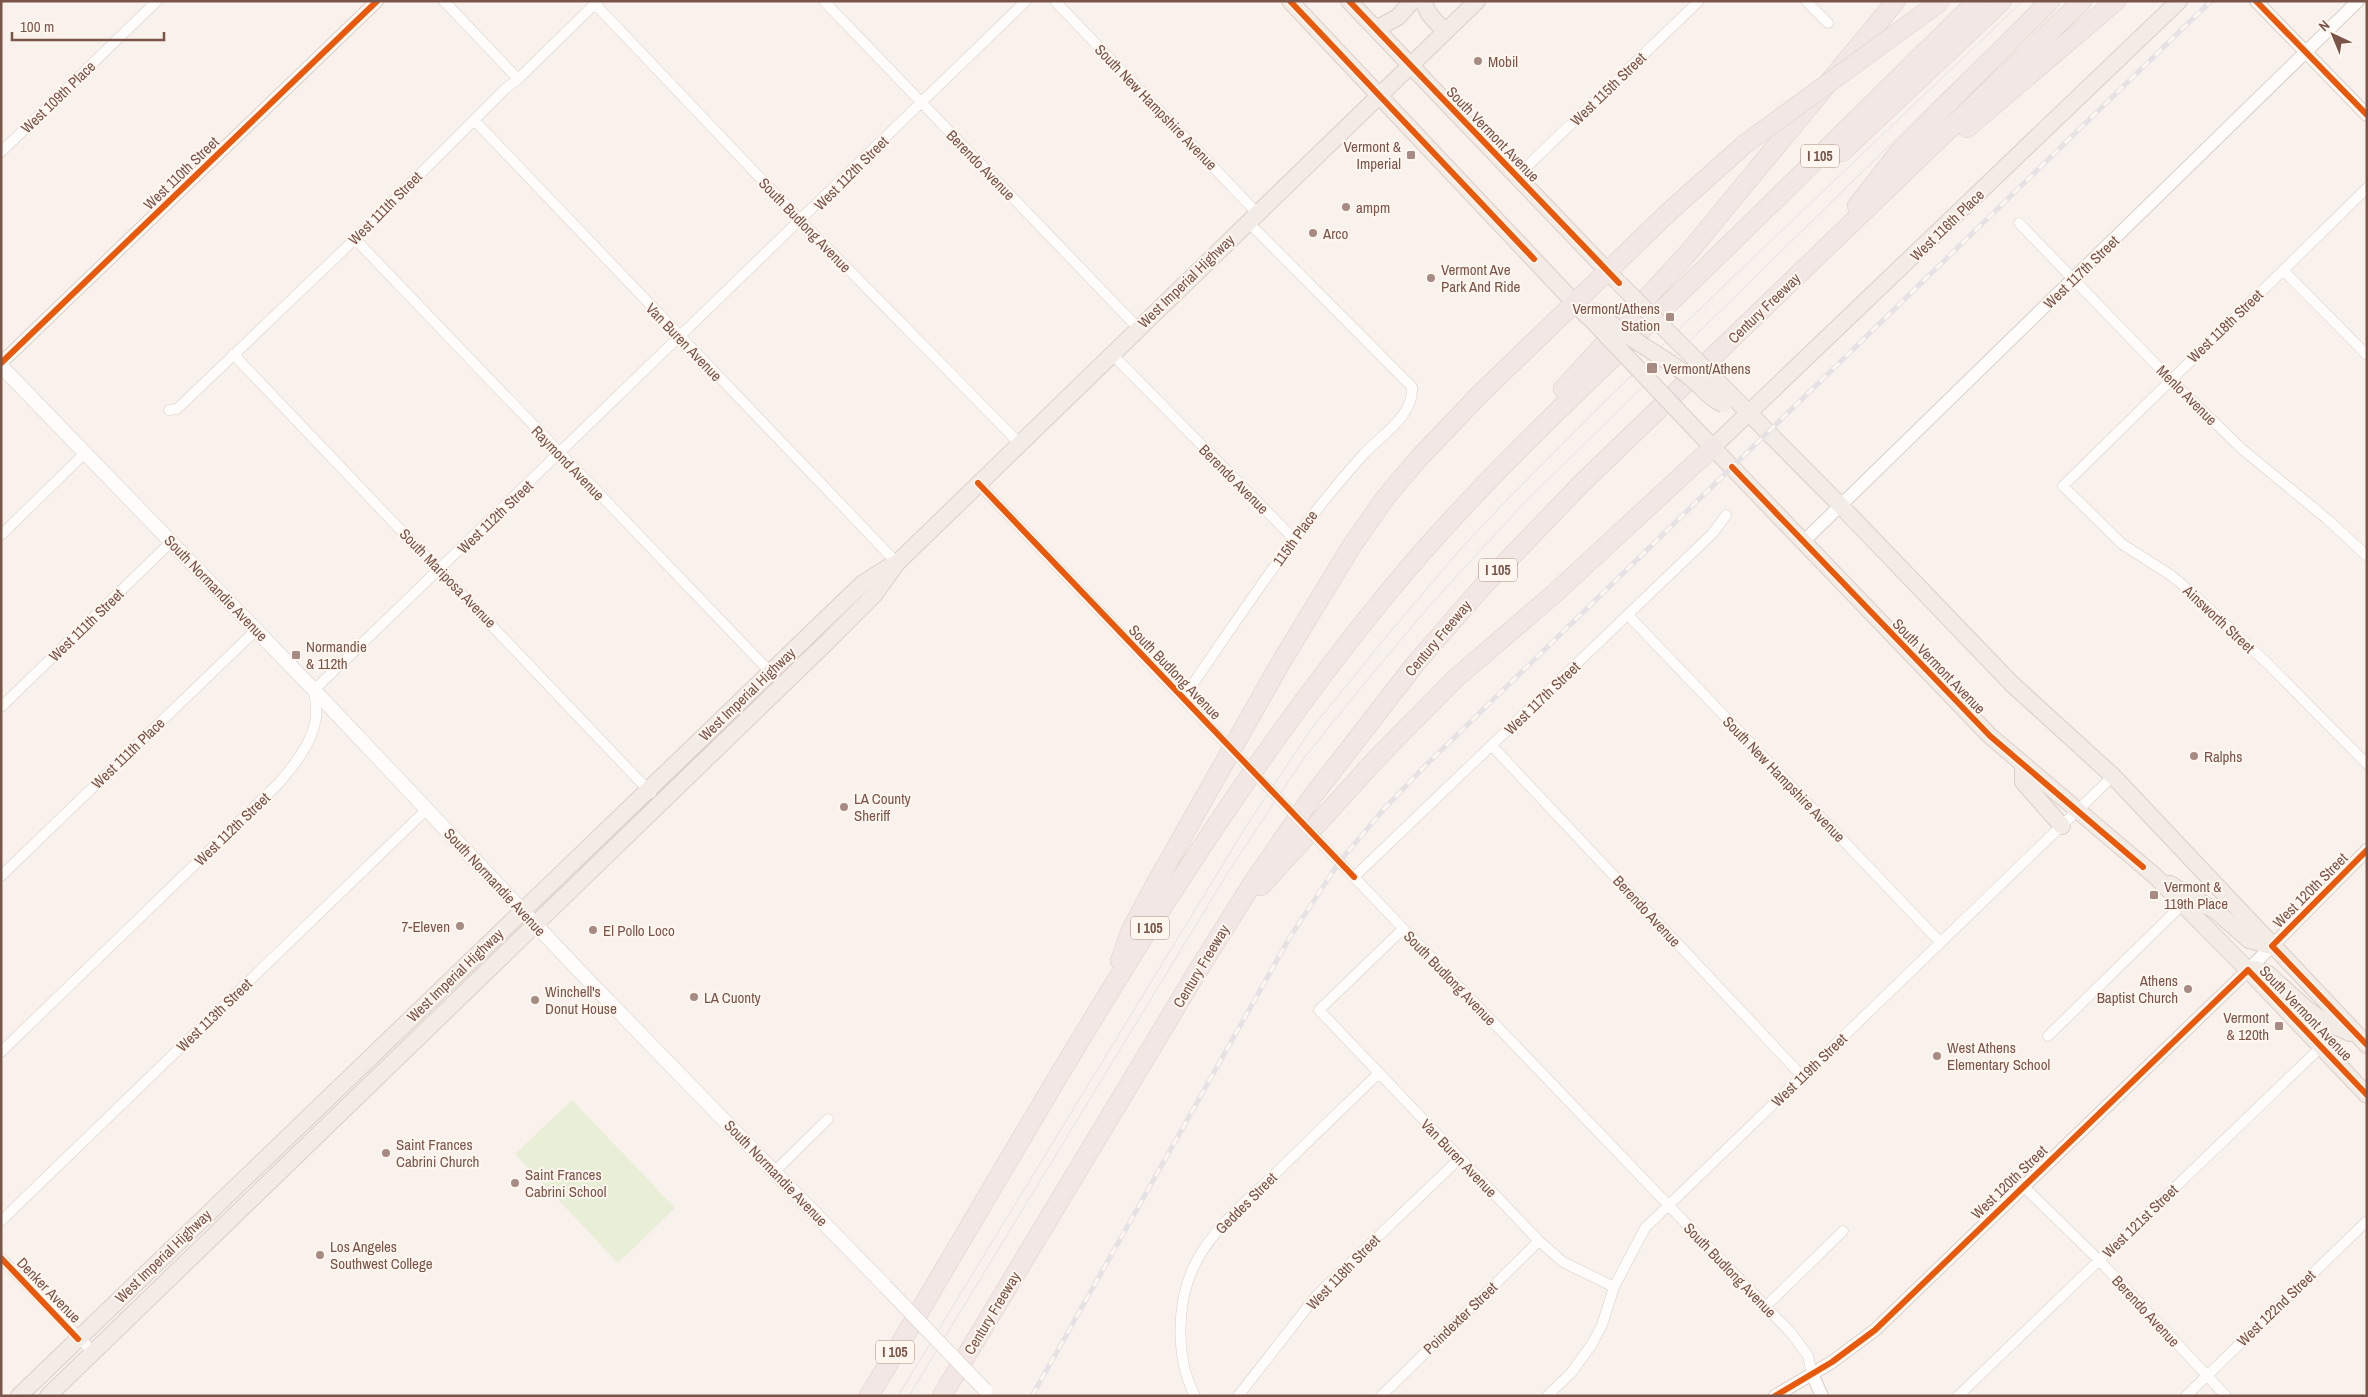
<svg xmlns="http://www.w3.org/2000/svg" width="2368" height="1397" font-family="'Archivo Narrow',sans-serif">
<rect width="100%" height="100%" fill="#f9f2ec"/>
<path fill="#e8efd6" d="M572 1100 675 1208 618 1263 515 1154Z"/>
<g fill="none" stroke-linecap="round" stroke-linejoin="round">
<g stroke="#d8cec8" stroke-width="11">
<path id="minor" d="M444 1 518 79
M824 1 1138 328
M1055 1 1257 213
M1806 1 1828 23
M595 4 801 221 1019 443
M474 120 897 563
M1 152 157 1
M1517 176 1699 1
M2367 188 2063 486 2122 544 2172 576 2191 592 2267 663 2367 764
M2019 223 2170 379 2242 449 2327 519 2367 556
M355 239 773 675
M2283 270 2367 355
M233 354 651 793
M1112 354 1294 539
M169 410 177 409 355 239 505 89 518 79 598 1
M978 483 1212 729
M1 535 85 453
M1628 615 1941 943
M1183 698C1241 615 1295 530 1363 455 1381 435 1414 416 1412 387L1248 222
M1 707 171 542
M1492 746 1802 1076
M1328 850 1792 1334 1808 1356 1812 1374
M1 876 256 630
M1354 877 1713 533 1726 515
M1403 929 1319 1010 1539 1241 1563 1262 1614 1287
M2048 1036 2183 904
M1 1052 279 783C295 764 312 743 316 718 317 709 315 699 314 690L1026 1
M775 1171 828 1119
M2023 1186 2099 1260 2226 1396
M1 1221 427 809
M1 1258 93 1352
M1766 1306 1843 1231
M1195 1396C1175 1358 1176 1300 1196 1262 1214 1228 1244 1203 1272 1177 1307 1142 1343 1108 1379 1073
M1238 1396 1317 1295 1459 1159
M1381 1396 1539 1241
M1547 1396 1571 1373 1592 1344 1602 1325 1614 1287 1645 1228 2113 776
M1958 1396 2321 1047
M2186 1396 2367 1221"/>
</g>
<g stroke="#d8cec8" stroke-width="14">
<path id="tertiary" d="M2256 1 2367 115
M1 363 377 1
M1803 542 2358 1
M1812 1374 1822 1396
M1775 1396 1832 1362 1875 1330 2248 970 2367 850"/>
</g>
<g stroke="#dacfca" stroke-width="15">
<path id="secondary" d="M1 366 314 690 586 978 885 1286"/>
</g>
<g stroke="#dacec9" stroke-width="18">
<path id="primary" d="M1290 1 1587 316
M1349 1 1616 280
M1423 1 1429 14 1445 32
M1376 29 1398 17 1412 1
M1732 396 1840 505 2012 684 2113 776 2367 1045
M1697 431 1990 736 2155 876 2248 970 2367 1095
M1713 447 2179 1
M2023 765V782L2062 826
M2170 884 2216 911 2249 940 2271 946
M2248 970 2255 969 2268 974 2309 1011 2324 1021 2350 1033
M19 1396 863 583 890 566
M48 1396 825 644 874 595 897 563 1477 1"/>
</g>
<g stroke="#dacec9" stroke-width="20">
<path id="motorway" d="M1967 128 2116 1
M1842 152 2002 1
M1857 206 1900 151 2050 1
M1563 389 1688 253 1896 1
M1261 886 1379 756 1456 678 1554 594 1713 447
M1120 961 1131 930 1154 887 1280 664 1351 547 1386 497 1419 458 1481 393 1671 210 1745 144
M869 1396C1033 1124 1184 841 1386 595 1470 492 1567 402 1662 310 1768 208 1872 104 1977 1
M942 1396 1194 977 1252 884 1312 797 1416 663 1483 586 1581 484 2082 1"/>
</g>
<use href="#minor" stroke="#fefdfc" stroke-width="10"/>
<use href="#tertiary" stroke="#fefdfc" stroke-width="12"/>
<use href="#secondary" stroke="#fefdfc" stroke-width="14"/>
<use href="#primary" stroke="#f3ece6" stroke-width="16"/>
<use href="#motorway" stroke="#f2e7e5" stroke-width="19"/>
<path stroke="#e5e2e6" stroke-width="1" d="M898 1396 1250 820 1312 728 1381 643 1457 553 1501 506 1594 412 1734 276 2023 1
M909 1396 1227 874 1304 758 1363 685 1432 603 1524 503 2037 1"/>
<g stroke="#e5e2e6" stroke-width="5">
<path id="rail" d="M1032 1396 1290 937 1340 861 1384 809 1424 767 2211 1"/>
</g>
<use href="#rail" stroke="#fff7ef" stroke-width="3" stroke-dasharray="9" stroke-linecap="butt"/>
<g stroke="#d8cec8" stroke-width="11" stroke-linecap="butt">
<path id="minor-bridge" d="M1212 729 1328 850"/>
</g>
<g stroke="#dacfca" stroke-width="15" stroke-linecap="butt">
<path id="secondary-bridge" d="M885 1286 985 1390"/>
</g>
<g stroke="#dacec9" stroke-width="18" stroke-linecap="butt">
<path id="primary-bridge" d="M1619 283 1732 396
M1594 310C1622 335 1656 352 1687 375 1699 383 1709 399 1723 404
M1590 318 1697 431"/>
</g>
<g stroke="#dacec9" stroke-width="20" stroke-linecap="butt">
<path id="motorway-bridge" d="M1745 144 1941 1"/>
</g>
<use href="#minor-bridge" stroke="#fefdfc" stroke-width="10"/>
<use href="#secondary-bridge" stroke="#fefdfc" stroke-width="14"/>
<use href="#primary-bridge" stroke="#f3ece6" stroke-width="16"/>
<use href="#motorway-bridge" stroke="#f2e7e5" stroke-width="19"/>
<g stroke="#fff7ef" stroke-width="9">
<path id="cycleway" d="M1290 1 1534 259
M1349 1 1619 283
M2256 1 2367 115
M1 363 377 1
M1732 467 1990 736 2143 867
M978 483 1354 877
M2367 850 2272 946 2367 1045
M1 1258 78 1339
M1775 1396 1832 1362 1875 1330 2248 970 2367 1095"/>
</g>
<use href="#cycleway" stroke="#e8590c" stroke-width="6"/>
</g>
<g fill="#a78b82" stroke="#fff7ef" stroke-width="2">
<circle cx="1478" cy="61" r="5"/>
<rect x="1406" y="150" width="10" height="10" rx="2.5"/>
<circle cx="1346" cy="207" r="5"/>
<circle cx="1313" cy="233" r="5"/>
<circle cx="1431" cy="278" r="5"/>
<rect x="1665" y="312" width="10" height="10" rx="2.5"/>
<rect x="1646" y="362" width="12" height="12" rx="2.5"/>
<rect x="291" y="650" width="10" height="10" rx="2.5"/>
<circle cx="2194" cy="756" r="5"/>
<circle cx="844" cy="807" r="5"/>
<rect x="2149" y="890" width="10" height="10" rx="2.5"/>
<circle cx="460" cy="926" r="5"/>
<circle cx="593" cy="930" r="5"/>
<circle cx="2188" cy="989" r="5"/>
<circle cx="694" cy="997" r="5"/>
<circle cx="535" cy="1000" r="5"/>
<rect x="2274" y="1021" width="10" height="10" rx="2.5"/>
<circle cx="1937" cy="1056" r="5"/>
<circle cx="386" cy="1153" r="5"/>
<circle cx="515" cy="1183" r="5"/>
<circle cx="320" cy="1255" r="5"/>
</g>
<g text-anchor="middle" dominant-baseline="central" stroke-width="4" stroke-linejoin="round" paint-order="stroke">
<g fill="#fff7ef" stroke="#a3857b" stroke-width="1">
<rect x="1801" y="144.5" width="38" height="23" rx="4"/>
<rect x="1479" y="558.5" width="38" height="23" rx="4"/>
<rect x="1131" y="916.5" width="38" height="23" rx="4"/>
<rect x="876" y="1340.5" width="38" height="23" rx="4"/>
</g>
<g font-size="14" font-weight="bold" fill="#7b5449">
<text x="1820" y="156">I 105</text>
<text x="1498" y="570">I 105</text>
<text x="1150" y="928">I 105</text>
<text x="895" y="1352">I 105</text>
</g>
<g font-size="15" fill="#7b5449" stroke="#fff7ef" text-anchor="start">
<text x="1488" y="61">Mobil</text>
<text x="1401" y="146" text-anchor="end">Vermont &amp;<tspan x="1401" dy="17">Imperial</tspan></text>
<text x="1356" y="207">ampm</text>
<text x="1323" y="233">Arco</text>
<text x="1441" y="269">Vermont Ave<tspan x="1441" dy="17">Park And Ride</tspan></text>
<text x="1660" y="308" text-anchor="end">Vermont/Athens<tspan x="1660" dy="17">Station</tspan></text>
<text x="1663" y="368">Vermont/Athens</text>
<text x="306" y="646">Normandie<tspan x="306" dy="17">&amp; 112th</tspan></text>
<text x="2204" y="756">Ralphs</text>
<text x="854" y="798">LA County<tspan x="854" dy="17">Sheriff</tspan></text>
<text x="2164" y="886">Vermont &amp;<tspan x="2164" dy="17">119th Place</tspan></text>
<text x="450" y="926" text-anchor="end">7-Eleven</text>
<text x="603" y="930">El Pollo Loco</text>
<text x="2178" y="980" text-anchor="end">Athens<tspan x="2178" dy="17">Baptist Church</tspan></text>
<text x="545" y="991">Winchell's<tspan x="545" dy="17">Donut House</tspan></text>
<text x="704" y="997">LA Cuonty</text>
<text x="2269" y="1017" text-anchor="end">Vermont<tspan x="2269" dy="17">&amp; 120th</tspan></text>
<text x="1947" y="1047">West Athens<tspan x="1947" dy="17">Elementary School</tspan></text>
<text x="396" y="1144">Saint Frances<tspan x="396" dy="17">Cabrini Church</tspan></text>
<text x="525" y="1174">Saint Frances<tspan x="525" dy="17">Cabrini School</tspan></text>
<text x="330" y="1246">Los Angeles<tspan x="330" dy="17">Southwest College</tspan></text>
</g>
<g font-size="15" fill="#7b5449" stroke="#fff7ef">
<text transform="translate(1608 89) rotate(-44)">West 115th Street</text>
<text transform="translate(58 97) rotate(-44)">West 109th Place</text>
<text transform="translate(1156 107) rotate(46)">South New Hampshire Avenue</text>
<text transform="translate(1493 134) rotate(46)">South Vermont Avenue</text>
<text transform="translate(981 165) rotate(46)">Berendo Avenue</text>
<text transform="translate(181 173) rotate(-44)">West 110th Street</text>
<text transform="translate(851 173) rotate(-45)">West 112th Street</text>
<text transform="translate(385 208) rotate(-45)">West 111th Street</text>
<text transform="translate(805 225) rotate(46)">South Budlong Avenue</text>
<text transform="translate(1947 225) rotate(-44)">West 116th Place</text>
<text transform="translate(2081 272) rotate(-44)">West 117th Street</text>
<text transform="translate(1186 281) rotate(-44)">West Imperial Highway</text>
<text transform="translate(1764 308) rotate(-44)">Century Freeway</text>
<text transform="translate(2225 326) rotate(-44)">West 118th Street</text>
<text transform="translate(684 342) rotate(46)">Van Buren Avenue</text>
<text transform="translate(2187 395) rotate(45)">Menlo Avenue</text>
<text transform="translate(568 463) rotate(46)">Raymond Avenue</text>
<text transform="translate(1234 479) rotate(45)">Berendo Avenue</text>
<text transform="translate(495 517) rotate(-44)">West 112th Street</text>
<text transform="translate(1295 538) rotate(-54)">115th Place</text>
<text transform="translate(448 578) rotate(46)">South Mariposa Avenue</text>
<text transform="translate(216 588) rotate(46)">South Normandie Avenue</text>
<text transform="translate(2219 619) rotate(43)">Ainsworth Street</text>
<text transform="translate(86 625) rotate(-44)">West 111th Street</text>
<text transform="translate(1438 638) rotate(-50)">Century Freeway</text>
<text transform="translate(1939 666) rotate(46)">South Vermont Avenue</text>
<text transform="translate(1175 672) rotate(46)">South Budlong Avenue</text>
<text transform="translate(747 694) rotate(-44)">West Imperial Highway</text>
<text transform="translate(1542 698) rotate(-44)">West 117th Street</text>
<text transform="translate(128 753) rotate(-44)">West 111th Place</text>
<text transform="translate(1784 779) rotate(46)">South New Hampshire Avenue</text>
<text transform="translate(232 829) rotate(-44)">West 112th Street</text>
<text transform="translate(495 882) rotate(47)">South Normandie Avenue</text>
<text transform="translate(2310 890) rotate(-45)">West 120th Street</text>
<text transform="translate(1647 911) rotate(47)">Berendo Avenue</text>
<text transform="translate(1201 966) rotate(-59)">Century Freeway</text>
<text transform="translate(455 975) rotate(-44)">West Imperial Highway</text>
<text transform="translate(1450 978) rotate(46)">South Budlong Avenue</text>
<text transform="translate(2306 1013) rotate(46)">South Vermont Avenue</text>
<text transform="translate(214 1015) rotate(-44)">West 113th Street</text>
<text transform="translate(1809 1070) rotate(-44)">West 119th Street</text>
<text transform="translate(1459 1158) rotate(46)">Van Buren Avenue</text>
<text transform="translate(776 1173) rotate(46)">South Normandie Avenue</text>
<text transform="translate(2009 1182) rotate(-44)">West 120th Street</text>
<text transform="translate(1246 1203) rotate(-45)">Geddes Street</text>
<text transform="translate(2140 1221) rotate(-44)">West 121st Street</text>
<text transform="translate(163 1256) rotate(-44)">West Imperial Highway</text>
<text transform="translate(1730 1270) rotate(46)">South Budlong Avenue</text>
<text transform="translate(1343 1272) rotate(-46)">West 118th Street</text>
<text transform="translate(49 1290) rotate(46)">Denker Avenue</text>
<text transform="translate(2276 1308) rotate(-44)">West 122nd Street</text>
<text transform="translate(2146 1311) rotate(47)">Berendo Avenue</text>
<text transform="translate(992 1313) rotate(-59)">Century Freeway</text>
<text transform="translate(1460 1318) rotate(-44)">Poindexter Street</text>
</g>
</g>
<rect width="2368" height="1397" fill="none" stroke="#7b5449" stroke-width="5"/>
<g transform="translate(2333 35) rotate(316)" stroke="#fff7ef" stroke-width="4" paint-order="stroke">
<path d="M0-4L9 19L0 12L-9 19Z" fill="#7b5449"/>
<text y="-8" font-size="14" font-weight="bold" text-anchor="middle" fill="#7b5449">N</text>
</g>
<path d="M12 32v8h152v-8" fill="none" stroke="#7b5449" stroke-width="2.5"/>
<text x="20" y="32" font-size="15" fill="#7b5449" stroke="#fff7ef" stroke-width="4" paint-order="stroke">100 m</text>
</svg>
